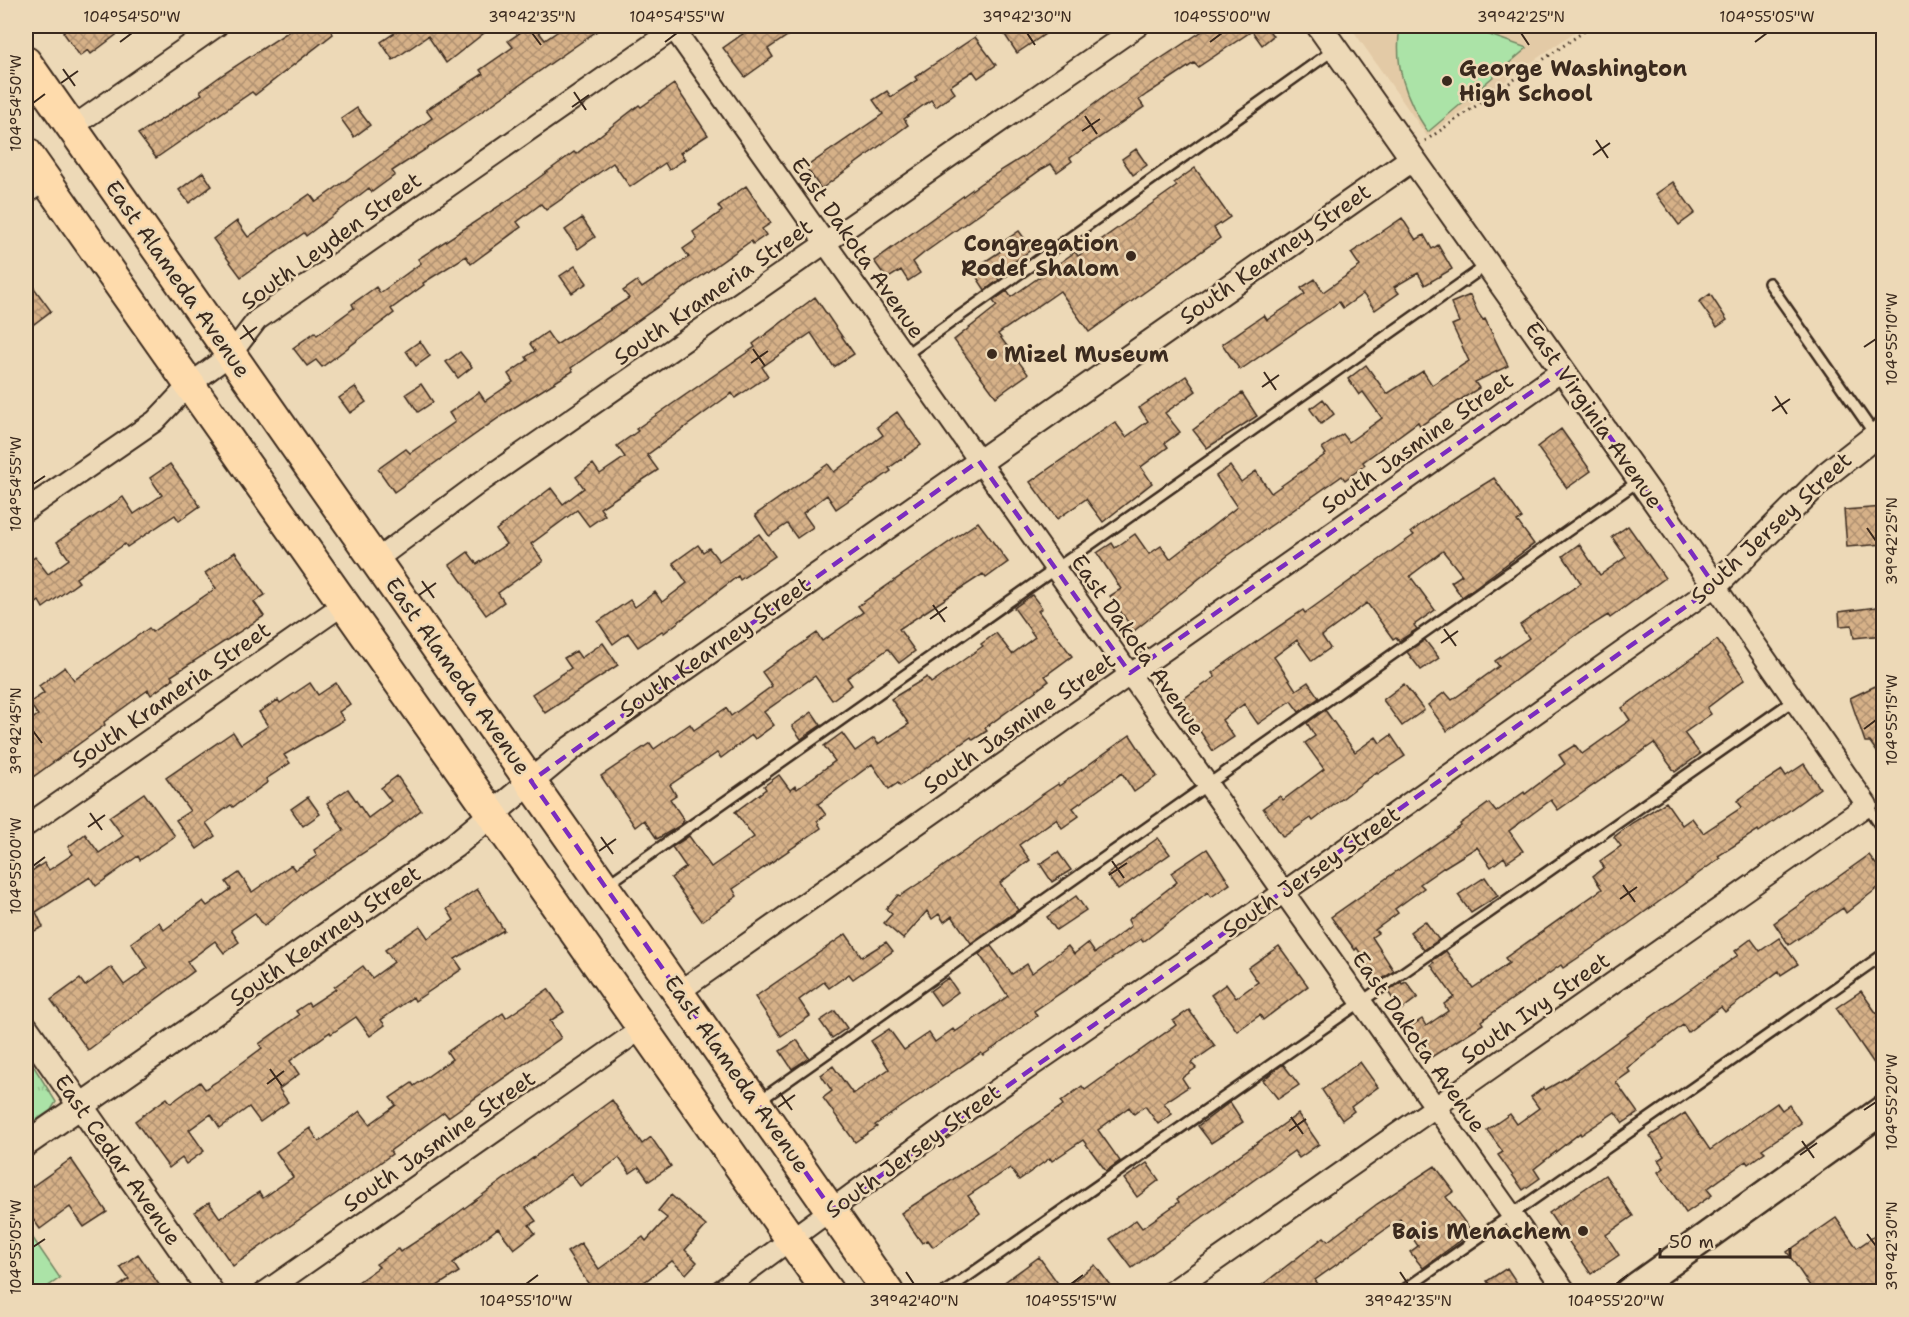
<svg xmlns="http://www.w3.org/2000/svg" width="1909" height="1317" font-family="'Shantell Sans',sans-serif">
<defs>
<pattern id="grass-tufts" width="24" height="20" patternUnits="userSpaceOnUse" patternTransform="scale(1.5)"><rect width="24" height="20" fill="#abe3a7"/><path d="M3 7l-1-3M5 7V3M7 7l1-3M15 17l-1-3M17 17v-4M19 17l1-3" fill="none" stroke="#94c38f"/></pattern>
<pattern id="building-cross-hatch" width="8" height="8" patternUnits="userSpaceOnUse" patternTransform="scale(1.5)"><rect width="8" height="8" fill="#d6b188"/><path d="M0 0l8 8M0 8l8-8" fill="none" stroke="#af906f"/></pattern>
</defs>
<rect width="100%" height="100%" fill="#edd9b7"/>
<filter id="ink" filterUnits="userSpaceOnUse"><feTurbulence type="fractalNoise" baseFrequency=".0167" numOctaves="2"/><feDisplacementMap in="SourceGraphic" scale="12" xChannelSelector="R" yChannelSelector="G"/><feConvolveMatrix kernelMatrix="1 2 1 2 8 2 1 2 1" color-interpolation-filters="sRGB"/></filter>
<g filter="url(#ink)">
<path fill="#e3caa6" d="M1350 26H1583L1427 136Z"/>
<path fill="url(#grass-tufts)" stroke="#738662" stroke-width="1.5" d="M26 1054 56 1102 51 1110 26 1127Z"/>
<path fill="#abe3a7" stroke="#738662" stroke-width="1.5" d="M1400 26H1464L1527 48 1428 132C1405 98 1394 66 1400 26Z
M26 1228 60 1278 41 1291H26Z"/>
<path fill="url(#building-cross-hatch)" stroke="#3b2a1e" stroke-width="1.5" d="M72 26H128L91 54 88 50 80 56 63 32Z
M297 26H327L333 34 255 95 252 92 156 158 138 134 202 94 200 91 222 75Z
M405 26H493L446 63 428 36 393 60 381 42Z
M530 26H534L545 40 566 26H604L454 131 392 171 395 175 372 192 369 188 306 236 304 233 241 277 213 239 237 221 248 237 310 194 316 202 432 118 426 110 483 74 480 70 513 47 508 41Z
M754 26H802L768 49 773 57 745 77 723 48Z
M999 26H1057L1017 53Z
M1210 26H1266L1273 36 1262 45 1252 31 1198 67 1194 63 1147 94 1139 100 1144 107 1070 158 1072 161 1057 172 1051 164 1042 169 924 253 913 262 920 273 908 281 901 270 887 279 874 261 981 183 1023 157 1109 93Z
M975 37 996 65 978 78 973 71 950 86 955 93 936 107 931 100 904 119 908 125 821 189 806 167 883 114 873 100 887 91 891 97 917 80 915 77Z
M674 84 708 135 680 153 685 159 669 170 665 163 630 187 613 163 546 210 541 204 517 222 521 227 471 264 466 256 423 283 424 285 391 309 394 313 322 367 316 360 307 366 293 348 315 332 317 335 354 308 352 304 376 287 380 293 421 263 418 259 510 199 574 152 576 154 639 105 641 107Z
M357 108 370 125 354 137 341 119Z
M1136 149 1147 165 1133 175 1122 159Z
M1195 168 1230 217 1214 228 1220 238 1089 332 1060 291 998 334 1028 374 996 397 954 340 997 306 993 301 1007 291 1011 297 1075 252 1078 256 1177 186 1174 183Z
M203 172 212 186 189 203 179 190Z
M1673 182 1695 213 1679 225 1656 194Z
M746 186 771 223 762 229 766 235 753 244 751 241 571 368 573 371 507 412 394 492 378 469 406 449 410 453 455 422 449 413 479 392 485 401 513 382 508 374 528 360 526 357 535 351 530 344 547 332 556 345 629 298 623 291 637 281 642 288 689 257 683 249 697 239 693 232 722 211 718 206Z
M582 218 595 237 578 249 565 230Z
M1402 218 1416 240 1424 235 1432 249 1438 245 1452 269 1425 285 1418 273 1394 287 1399 293 1375 310 1363 294 1343 308 1339 302 1240 370 1222 344 1264 315 1267 320 1305 294 1301 288 1315 279 1323 292 1360 266 1351 253Z
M1019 231 1032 249 996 275 999 280 985 290 972 270 1001 251 997 246Z
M575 266 587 283 572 293 560 276Z
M26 277 51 311 26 330Z
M1710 294 1727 320 1717 327 1699 302Z
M1470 295 1478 313 1483 320 1485 319 1508 366 1475 382 1479 388 1420 426 1418 422 1363 462 1365 465 1345 480 1342 476 1226 557 1134 631 1110 596 1121 589 1097 553 1112 543 1115 548 1135 534 1149 554 1161 546 1170 559 1237 507 1216 476 1230 466 1241 482 1256 471 1271 493 1326 454 1322 448 1343 434 1349 442 1382 418 1363 392 1359 395 1348 379 1366 365 1387 394 1423 371 1432 385 1469 361 1452 325 1459 322 1451 303Z
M815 297 854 354 834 367 811 333 762 367 768 376 735 398 732 393 647 455 658 470 600 508 605 515 589 526 577 510 531 544 543 561 498 593 504 602 486 615 450 565 468 552 477 564 506 544 496 530 551 488 563 504 584 488 576 477 593 464 600 474 625 457 617 446 638 431 636 429 755 347 753 344Z
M420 341 430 356 416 366 406 351Z
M460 352 472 367 458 378 446 362Z
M1186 376 1196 391 1165 413 1180 432 1165 443 1168 447 1141 467 1152 483 1103 522 1086 499 1057 519 1030 482 1115 422 1126 437 1148 421 1139 408Z
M421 384 433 402 418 412 406 394Z
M355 387 366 402 350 413 339 398Z
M1242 393 1257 416 1207 448 1193 430Z
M1323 399 1334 414 1321 424 1310 409Z
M897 412 921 445 889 468 891 471 836 509 827 495 803 513 813 527 797 538 787 524 769 536 755 515 828 464 834 472 883 435 877 427Z
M1561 429 1591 471 1567 488 1537 447Z
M170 464 200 506 179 521 175 515 127 547 125 544 76 578 79 582 43 608 39 601 26 611V564L35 557 48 574 69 559 57 542 123 497 134 514 162 495 150 478Z
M1494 478 1522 518 1517 521 1534 544 1462 597 1451 582 1462 575 1443 551 1410 576 1435 610 1414 625 1417 629 1399 641 1396 637 1393 639 1367 603 1322 636 1330 648 1312 661 1297 640 1274 657 1296 690 1308 682 1319 698 1299 712 1291 701 1258 724 1244 704 1222 720 1234 737 1213 751 1180 701 1215 677 1212 673 1237 655 1303 610 1305 613 1414 535 1411 532 1431 517Z
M1884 507V544L1847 547 1844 510Z
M978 522 1008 562 986 578 983 574 899 629 915 651 899 663 888 649 847 678 852 685 832 700 815 676 764 712 774 725 755 739 752 735 721 758 717 753 670 785 676 795 670 799 684 820 681 825 657 839 644 820 635 827 601 776 650 743 654 749 690 724 694 730 726 708 731 716 772 686 762 672 817 633 822 641 863 612 858 606Z
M1628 526 1665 578 1610 618 1608 615 1579 633 1447 731 1428 705 1445 692 1452 700 1499 666 1495 661 1529 638 1520 625 1581 583 1563 556 1579 544 1600 575 1626 557 1612 537Z
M759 534 775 556 740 580 738 576 664 633 662 631 638 647 628 633 613 644 598 622 630 600 635 607 655 592 662 602 687 583 673 563 698 545 703 552 709 548 719 561Z
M235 552 265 595 254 602 264 616 171 676 173 679 151 695 148 690 104 722 105 725 26 782V723L38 715 29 703 44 693 39 686 65 667 74 680 149 628 152 632 216 588 205 573Z
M1032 595 1042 608 1038 611 1072 656 1045 676 1049 681 985 728 987 731 973 740 971 737 900 786 898 783 889 789 872 764 818 804 826 815 817 821 821 828 733 889 737 896 702 921 671 878 686 867 672 847 689 836 711 867 754 837 735 812 766 789 764 786 779 775 790 790 795 786 797 789 835 761 824 746 842 733 855 751 874 738 878 744 909 724 891 699 927 677 931 683 983 646 981 644 996 633 1012 654 1035 637 1014 608Z
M1884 606V635L1854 638 1852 625 1840 626 1839 612Z
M1425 640 1439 658 1421 670 1407 652Z
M1717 640 1745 679 1707 708 1711 714 1684 733 1700 754 1675 772 1654 743 1558 810 1551 800 1509 831 1523 851 1507 862 1504 857 1491 867 1477 847 1443 868 1420 884 1424 888 1395 909 1398 913 1375 930 1378 933 1372 937 1394 971 1379 981 1376 978 1357 948 1355 950 1331 917 1461 826 1460 824 1489 803 1496 812 1524 792 1525 794 1565 764 1559 755 1575 745 1582 754 1630 720 1622 708Z
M603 643 618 665 545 713 532 694 571 668 564 658 576 651 581 658Z
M1884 682V762L1870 742H1865L1850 698Z
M310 683 318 695 336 683 350 704 339 712 344 720 284 755 290 763 266 779 268 782 233 807 231 805 206 823 215 836 197 849 176 820 190 811 166 778 233 732 241 744 268 726 259 712 278 700 280 703Z
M1404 684 1424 710 1402 726 1383 700Z
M1325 710 1355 752 1376 737 1380 743 1391 735 1405 756 1378 774 1377 772 1313 821 1311 818 1283 837 1263 808 1280 796 1283 800 1324 769 1305 743 1315 736 1307 723Z
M812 712 821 725 801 739 792 726Z
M1130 735 1157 776 1134 792 1122 773 1073 808 1079 816 1062 828 1056 819 1019 845 1030 860 1000 883 1018 910 971 943 952 916 944 922 939 914 932 919 927 911 903 939 884 923 892 914 886 909 898 895 900 896 930 876 1040 796 1058 784 1059 786Z
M1804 764 1820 788 1759 832 1758 830 1718 856 1720 858 1628 924 1563 968 1561 965 1481 1021 1483 1024 1430 1058 1410 1027 1422 1019 1426 1026 1448 1011 1444 1004 1454 997 1431 965 1434 963 1432 961 1446 951 1473 988 1509 963 1505 958 1602 889 1593 876 1604 867 1600 861 1621 846 1614 837 1632 823 1666 802 1682 825 1692 818 1703 833 1742 807 1737 801 1753 789 1782 770 1786 776Z
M397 776 421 810 383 840 308 889 264 926 255 913 231 930 239 942 224 953 215 941 187 962 194 971 88 1050 51 1000 80 979 85 986 111 967 124 985 148 968 131 943 159 922 164 930 203 901 207 906 231 889 226 882 239 873 252 892 291 865 295 870 317 856 314 850 344 830 327 803 348 789 368 818 391 801 381 788Z
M144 793 175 836 140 860 138 856 96 886 90 877 36 912 43 927 26 935V875L44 863 49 870 73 854 68 847 85 834 99 853 123 836 109 817Z
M308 797 320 814 303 826 291 809Z
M1158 838 1170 854 1118 890 1107 875Z
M1207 849 1230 884 1211 897 1208 892 1143 942 1141 939 1034 1011 1037 1016 998 1045 983 1055 981 1053 875 1125 877 1127 855 1142 823 1098 832 1091 821 1075 833 1066 853 1094 889 1069 871 1041 889 1029 904 1050 929 1033 935 1042 953 1029 955 1032 1008 996 979 954 991 946 1012 974 1027 964 1032 973 1068 946 1074 954 1088 943 1095 953 1131 926 1128 920 1177 882 1171 873Z
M1058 852 1071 870 1052 882 1040 864Z
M1869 855 1884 875V883L1846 913 1843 908 1789 945 1774 923Z
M1485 877 1498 896 1471 913 1458 895Z
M477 889 504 930 455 959 462 969 415 1001 413 997 381 1020 385 1025 370 1036 356 1017 331 1034 330 1032 290 1061 299 1074 279 1089 288 1102 260 1122 249 1107 220 1128 211 1114 189 1130 204 1151 186 1164 182 1158 169 1168 135 1121 167 1098 171 1103 200 1082 205 1089 216 1082 262 1048 259 1044 299 1015 296 1011 308 1003 310 1006 336 989 334 987 363 966 372 978 394 962 385 950 420 926 428 938 454 920 447 909Z
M1076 896 1086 910 1056 930 1047 917Z
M1425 921 1439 940 1424 950 1410 932Z
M846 934 862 957 886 942 893 951 853 979 849 974 829 988 824 982 799 1000 810 1016 781 1036 755 997Z
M1779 938 1798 964 1781 975 1779 971 1725 1012 1721 1007 1688 1032 1683 1025 1627 1068 1630 1072 1616 1082 1638 1113 1623 1123 1615 1112 1581 1135 1580 1133 1534 1169 1540 1178 1523 1190 1498 1155 1503 1152 1487 1130 1510 1114 1517 1124 1539 1108 1531 1097 1543 1088 1545 1090 1566 1078 1696 985 1738 955 1735 951 1751 939 1760 951Z
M1279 946 1308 986 1263 1020 1260 1015 1237 1031 1211 995 1226 984 1236 998 1258 982 1248 968Z
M948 978 958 992 940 1005 930 991Z
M1401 982 1402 984 1406 982 1418 997 1401 1010 1388 992Z
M548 989 564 1012 550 1021 561 1038 448 1117 444 1112 390 1151 392 1154 370 1170 233 1266 195 1212 209 1202 220 1218 259 1192 263 1198 293 1177 276 1152 310 1128 319 1142 360 1111 370 1124 396 1105 390 1098 412 1083 414 1086 452 1059 447 1052 503 1013 506 1018Z
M1861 991 1884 1024V1078L1836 1008Z
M1189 1010 1215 1046 1191 1063 1196 1068 1182 1078 1188 1087 1164 1103 1172 1114 1158 1124 1145 1106 1134 1114 1129 1107 1098 1130 1120 1161 1106 1171 1083 1140 1052 1161 1050 1158 1019 1180 1010 1168 968 1196 980 1213 933 1247 928 1240 922 1243 901 1213 997 1151 1063 1105 1061 1102 1082 1086 1085 1090 1176 1025 1173 1021Z
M835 1011 847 1028 832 1038 820 1021Z
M797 1040 809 1058 792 1069 780 1051Z
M1360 1062 1378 1087 1351 1107 1354 1111 1342 1120 1322 1090Z
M1283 1064 1299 1085 1278 1099 1263 1080Z
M612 1100 642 1144 651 1137 671 1166 649 1181 639 1167 630 1173 619 1158 580 1186 571 1174 526 1208 536 1221 529 1225 535 1233 514 1249 498 1228 453 1263 459 1272 428 1292H344L379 1267 376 1264 398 1249 400 1252 440 1226Z
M1230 1102 1243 1122 1211 1143 1198 1126Z
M1777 1103 1782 1110 1789 1105 1801 1123 1762 1149 1765 1152 1748 1164 1746 1161 1707 1189 1712 1195 1686 1213 1658 1172 1664 1168 1658 1160 1664 1156 1650 1136 1685 1113 1710 1150Z
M1298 1114 1319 1144 1299 1158 1294 1151 1132 1268 1110 1239 1136 1220 1142 1228 1179 1202 1177 1199Z
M71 1159 107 1212 84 1227 70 1207 40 1229 26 1209V1191Z
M1147 1163 1159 1180 1137 1197 1124 1179Z
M1435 1166 1454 1191 1446 1197 1472 1232 1423 1268 1410 1252 1418 1246 1400 1219 1315 1280 1324 1292H1253L1324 1237 1328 1241 1377 1204Z
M1605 1175 1633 1216 1606 1235 1619 1255 1591 1274 1549 1213Z
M671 1195 706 1226 685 1250 697 1262 686 1274 672 1261 631 1292H594L567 1252 581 1243 599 1269 643 1237 646 1241 667 1218 658 1211Z
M1836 1218 1857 1248 1876 1235 1884 1246V1292H1814L1787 1252Z
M138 1254 164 1292H110L129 1279 120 1267Z
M1039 1257 1062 1289 1095 1265 1115 1292H991Z
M1507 1268 1523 1292H1494L1487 1281Z"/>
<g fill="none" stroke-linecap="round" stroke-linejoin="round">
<g stroke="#3b2a1e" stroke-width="14">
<path id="service" d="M1769 283 1875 435
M905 355 1335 49
M1867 805 1884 832
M608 884 1487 265
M759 1101 1640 480
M945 1292 1794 700
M1401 1292 1884 954"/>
</g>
<g stroke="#3b2a1e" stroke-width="24">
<path id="minor" d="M672 26 1566 1292
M71 128 217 26
M26 193 46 180
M26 510 155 421 189 385 231 354 257 320 678 26
M376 560 478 484 1138 26
M26 826 344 604
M680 991 1563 370
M265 1292 641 1029
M719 1292 956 1118 1284 892 1715 586 1867 805 1171 1292"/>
</g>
<g stroke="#3b2a1e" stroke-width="28">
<path id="tertiary" d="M1319 26 1715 586 1827 474 1884 429
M26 1028 211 1292
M26 1144 454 846 570 749 1412 159"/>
</g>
<g stroke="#3b2a1e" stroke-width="32">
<path id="secondary" d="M1629 1292 1884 1109"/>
</g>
<g stroke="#3b2a1e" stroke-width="34">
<path id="primary" d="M26 62 888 1292
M26 152 828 1292"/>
</g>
<path stroke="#3b2a1e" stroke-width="3" stroke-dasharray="1.5 4.5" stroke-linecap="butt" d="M1425 141 1592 26"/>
<use href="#service" stroke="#edd9b7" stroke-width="9"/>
<use href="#minor" stroke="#edd9b7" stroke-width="20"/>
<use href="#tertiary" stroke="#edd9b7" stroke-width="24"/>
<use href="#secondary" stroke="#edd9b7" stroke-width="27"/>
<use href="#primary" stroke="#fedbac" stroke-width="30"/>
</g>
</g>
<path fill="none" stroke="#7b2cbf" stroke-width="4.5" stroke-dasharray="12 8" stroke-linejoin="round" d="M1563 370 1715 586 832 1210 531 781 979 461 1130 673Z"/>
<path fill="none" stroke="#3b2a1e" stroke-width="2" d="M532 33 541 45M1027 33 1035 45M1521 33 1529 45M120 42 132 33M665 42 677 33M1210 42 1222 33M1755 42 1767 33M63 69 75 86M61 83 78 71M574 92 586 110M33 103 45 94M572 107 589 95M1085 116 1097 134M1082 131 1100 119M1596 140 1608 158M1593 155 1610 143M243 325 255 342M240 339 257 327M1864 347 1876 339M753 349 765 366M751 363 768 351M1264 372 1276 390M1262 387 1279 375M1775 396 1787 414M1772 411 1790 399M33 484 45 476M1867 528 1876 541M422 581 434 598M419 595 436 583M933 605 945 622M930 619 947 607M1444 629 1456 646M1441 643 1458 631M1864 729 1876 720M33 731 42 743M90 813 102 830M88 827 105 815M601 837 613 854M599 851 616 839M1112 861 1124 878M33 866 45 857M1109 875 1127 863M1623 885 1635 902M1620 899 1637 887M270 1069 282 1086M267 1084 284 1071M780 1093 792 1110M778 1107 795 1095M1864 1110 1876 1102M1291 1117 1303 1134M1289 1131 1306 1119M1802 1141 1814 1158M1800 1155 1817 1143M1867 1234 1876 1246M33 1247 45 1239M906 1272 914 1284M1400 1272 1408 1284M526 1284 538 1275M1071 1284 1083 1275M1616 1284 1628 1275"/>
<g fill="#3b2a1e" stroke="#edd9b7" stroke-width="2">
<circle cx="1447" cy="81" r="6"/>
<circle cx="1131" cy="256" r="6"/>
<circle cx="992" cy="354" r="6"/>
<circle cx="1583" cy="1231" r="6"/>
</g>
<g text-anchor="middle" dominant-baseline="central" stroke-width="5" stroke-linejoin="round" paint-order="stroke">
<g font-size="22" font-weight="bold" fill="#3b2a1e" stroke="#edd9b7" text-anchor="start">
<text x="1459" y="68">George Washington<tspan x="1459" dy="25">High School</tspan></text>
<text x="1119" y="243" text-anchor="end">Congregation<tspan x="1119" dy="25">Rodef Shalom</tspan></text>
<text x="1004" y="354">Mizel Museum</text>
<text x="1571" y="1231" text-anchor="end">Bais Menachem</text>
</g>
<g font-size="22" fill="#3b2a1e" stroke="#edd9b7">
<text transform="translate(331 241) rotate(-36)">South Leyden Street</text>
<text transform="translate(858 248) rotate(55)">East Dakota Avenue</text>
<text transform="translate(1275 254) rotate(-35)">South Kearney Street</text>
<text transform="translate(178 279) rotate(55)">East Alameda Avenue</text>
<text transform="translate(713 292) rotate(-35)">South Krameria Street</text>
<text transform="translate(1594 415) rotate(55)">East Virginia Avenue</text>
<text transform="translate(1417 443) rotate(-35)">South Jasmine Street</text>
<text transform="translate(1771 528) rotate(-43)">South Jersey Street</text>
<text transform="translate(1138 645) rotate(55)">East Dakota Avenue</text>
<text transform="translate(715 647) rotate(-35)">South Kearney Street</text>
<text transform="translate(458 676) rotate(55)">East Alameda Avenue</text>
<text transform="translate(171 695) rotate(-35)">South Krameria Street</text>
<text transform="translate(1019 723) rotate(-35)">South Jasmine Street</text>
<text transform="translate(1311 872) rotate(-35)">South Jersey Street</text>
<text transform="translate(325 936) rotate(-35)">South Kearney Street</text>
<text transform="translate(1535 1008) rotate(-35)">South Ivy Street</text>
<text transform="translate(1419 1042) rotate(55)">East Dakota Avenue</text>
<text transform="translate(737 1074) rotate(55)">East Alameda Avenue</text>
<text transform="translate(439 1141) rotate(-35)">South Jasmine Street</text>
<text transform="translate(913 1151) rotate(-36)">South Jersey Street</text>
<text transform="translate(118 1160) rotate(55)">East Cedar Avenue</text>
</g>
</g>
<rect width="1909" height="1317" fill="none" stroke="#edd9b7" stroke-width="66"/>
<path d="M1660 1248v9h130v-9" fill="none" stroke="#3b2a1e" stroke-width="3"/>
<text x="1669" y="1248" font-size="18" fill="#3b2a1e" stroke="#edd9b7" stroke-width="4.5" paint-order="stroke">50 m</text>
<rect x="33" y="33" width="1843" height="1251" fill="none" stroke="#3b2a1e" stroke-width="2"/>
<g font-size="15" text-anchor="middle" fill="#3b2a1e">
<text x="132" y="22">104°54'50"W</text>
<text x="532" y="22">39°42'35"N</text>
<text x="677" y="22">104°54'55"W</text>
<text x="1027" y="22">39°42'30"N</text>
<text x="1222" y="22">104°55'00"W</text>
<text x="1521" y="22">39°42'25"N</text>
<text x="1767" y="22">104°55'05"W</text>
<text transform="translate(16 103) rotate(-90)" y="5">104°54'50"W</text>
<text transform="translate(1892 339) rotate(-90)" y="5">104°55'10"W</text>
<text transform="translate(16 484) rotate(-90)" y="5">104°54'55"W</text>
<text transform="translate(1892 541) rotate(-90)" y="5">39°42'25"N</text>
<text transform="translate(1892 720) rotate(-90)" y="5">104°55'15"W</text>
<text transform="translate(16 731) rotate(-90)" y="5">39°42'45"N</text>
<text transform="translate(16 866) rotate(-90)" y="5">104°55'00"W</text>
<text transform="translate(1892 1102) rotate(-90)" y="5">104°55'20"W</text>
<text transform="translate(1892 1246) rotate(-90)" y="5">39°42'30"N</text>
<text transform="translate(16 1247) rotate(-90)" y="5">104°55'05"W</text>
<text x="526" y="1306">104°55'10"W</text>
<text x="914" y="1306">39°42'40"N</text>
<text x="1071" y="1306">104°55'15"W</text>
<text x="1408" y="1306">39°42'35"N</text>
<text x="1616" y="1306">104°55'20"W</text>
</g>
</svg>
